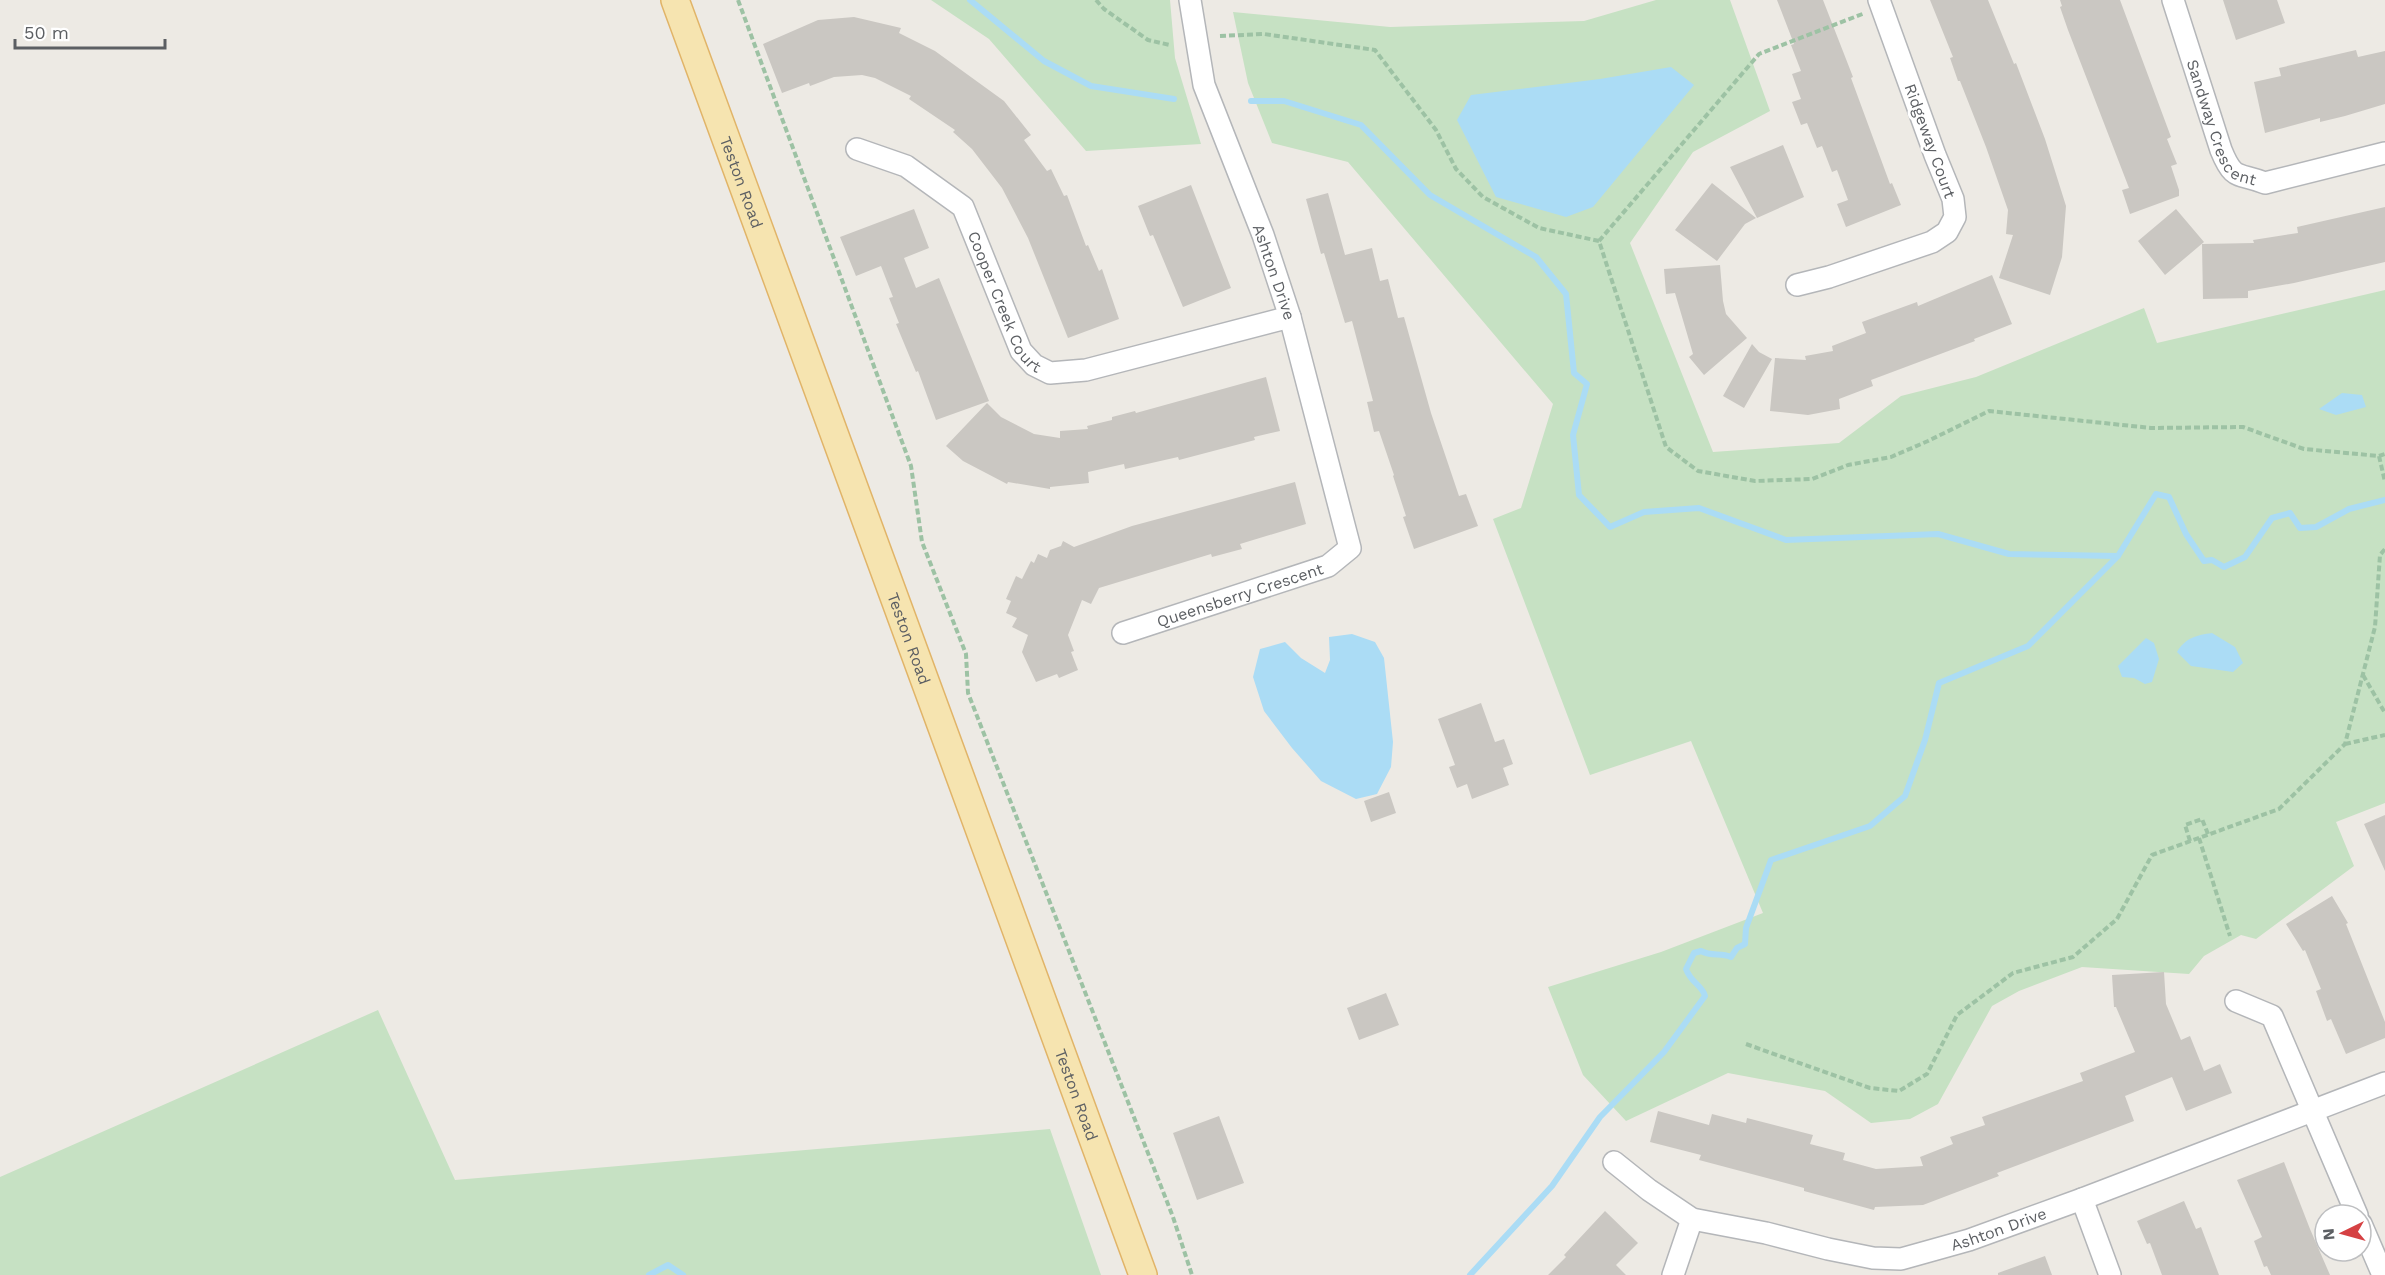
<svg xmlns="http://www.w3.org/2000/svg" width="2385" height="1275" font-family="'Work Sans',sans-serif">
<rect width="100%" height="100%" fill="#edeae4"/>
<path fill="#c6e1c3" d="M931 0H1170L1175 58 1201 144 1086 151 989 39Z
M1656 0H1730L1770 111 1693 152 1630 243 1713 452 1839 443 1901 396 1976 377 2144 308 2157 343 2385 290V803L2336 822 2354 866 2256 939 2241 935 2204 956 2189 974 2082 967 2019 991 1992 1006 1938 1104 1910 1119 1871 1123 1825 1091 1728 1073 1626 1121 1583 1075 1548 987 1661 952 1763 913 1691 741 1590 775 1493 519 1521 508 1553 404 1348 162 1272 143 1248 83 1233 12 1390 27 1584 21Z
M378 1010 455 1180 1050 1129 1101 1275H0V1177Z"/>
<path fill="#abdcf5" d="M1671 67 1694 85 1593 207 1566 217 1496 197 1457 120 1471 95 1600 79Z
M2342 393 2362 395 2366 407 2336 415 2319 409Z
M2212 633 2235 647 2243 663 2233 672 2191 666 2177 652C2185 638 2197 635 2212 633Z
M1352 634 1375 642 1384 658 1393 742 1391 767 1377 794 1356 799 1321 781 1292 748 1264 711 1253 677 1260 649 1285 642 1301 658 1325 673 1330 660 1329 637Z
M2146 638 2154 643 2159 659 2152 682 2145 684 2134 678 2122 677 2118 666Z"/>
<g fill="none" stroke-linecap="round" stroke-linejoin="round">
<path stroke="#abdcf5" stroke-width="6" d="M970 0 1044 61 1091 86 1174 99
M1251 101H1284L1361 125 1430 195 1536 257 1566 294 1574 373 1587 384 1573 435 1579 495 1610 527 1644 512 1699 508 1786 540 1938 534 2009 554 2118 556
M649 1275 668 1265 683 1275
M1470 1275 1552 1186 1600 1117 1664 1052 1705 996C1702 985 1691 983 1686 969L1694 953 1701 951C1712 957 1721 952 1731 957L1737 948 1745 944 1746 928 1771 860 1870 826 1905 796 1925 740 1939 683 2028 646 2118 556 2156 494 2169 497 2186 534 2204 561 2212 560 2224 567 2245 557 2272 518 2290 513 2300 528 2316 527 2349 509 2385 500"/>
</g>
<path fill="#cac7c2" d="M1777 0H1823L1853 77 1851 78 1890 184 1892 183 1901 205 1846 227 1837 204 1848 200 1837 170 1832 172 1822 146 1817 148 1807 123 1801 125 1792 102 1801 99 1792 74 1801 71 1791 45 1794 44Z
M1930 0H1988L2014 64 2016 63 2045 139 2066 206 2062 257 2050 295 1999 278 2013 235 2006 234 2008 210 1986 147 1960 81H1958L1950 58 1953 57Z
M2060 0H2120L2171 137 2167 139 2177 164 2171 166 2179 190V196L2130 214 2122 190 2129 188 2068 30 2060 7 2062 6Z
M2223 0H2277L2285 23 2236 40Z
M854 17 901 28 899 33 935 51 1004 101 1031 135 1024 140 1047 171 1051 169 1064 196 1067 195 1086 246 1088 245 1099 271 1102 269 1119 319 1068 338 1028 238 1002 188 972 149 953 132 955 130 909 99 911 96 875 78 862 75 834 77 810 86 809 83 782 93 763 44 818 20Z
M2356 50 2358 57 2385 51V104L2345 116 2320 122V118L2265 133 2254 82 2281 76 2279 68Z
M1783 145 1804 197 1757 218 1730 167Z
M1712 183 1756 218 1745 224 1717 261 1675 230Z
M1191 185 1231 288 1183 307 1153 235 1150 236 1138 206Z
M1328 193 1345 255 1372 248 1380 281 1388 279 1398 318 1404 317 1431 413 1459 496 1466 494 1478 526 1414 549 1403 517 1406 516 1393 476 1394 475 1379 431 1374 432 1367 402 1373 401 1352 321 1345 323 1324 253 1321 254 1306 199Z
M2385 207V262L2294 283 2248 291V298L2203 299 2202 244 2254 243 2253 240 2298 233 2297 227Z
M914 209 929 248 904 258 916 288 939 278 989 401 936 420 918 371 916 372 896 324 899 323 889 298 893 297 881 266 856 276 840 237Z
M2176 209 2204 242 2165 275 2138 241Z
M1720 265 1723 301 1726 314 1747 338 1704 375 1689 357 1693 354 1675 293 1666 294 1664 269Z
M1992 275 2012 324 1974 339 1975 341 1871 380 1873 386 1839 399 1840 409 1808 415 1770 411 1775 358 1806 360 1805 356 1833 351 1832 346 1866 333 1862 322 1917 302 1918 306Z
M1752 344 1759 352 1772 359 1744 408 1723 396Z
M1266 377 1280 431 1254 437 1255 440 1179 460 1178 457 1125 469 1124 464 1088 472 1089 483 1050 487V489L1008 482 1007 484 963 461 946 446 987 403 1001 417 1034 434 1060 438V431L1088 429 1087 426 1112 420V417L1135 411 1136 413Z
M1295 482 1306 524 1240 544 1242 549 1212 557 1211 554 1099 588 1091 604 1082 600 1068 635 1074 651 1071 652 1078 670 1059 678 1057 674 1036 682 1022 652 1028 635 1012 627 1017 618 1006 613 1011 601 1006 599 1016 576 1022 579 1031 561 1034 563 1038 554 1047 558 1050 550 1061 546 1063 541 1074 547 1132 526Z
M1481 703 1495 742 1504 739 1513 764 1503 768 1509 785 1472 799 1467 784 1457 788 1449 767 1455 765 1438 719Z
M1389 792 1396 813 1371 822 1364 801Z
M2385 815V871L2364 824Z
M2332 896 2348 923 2346 924 2385 1022V1038L2346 1054 2331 1019 2327 1021 2316 991 2321 989 2305 950 2303 951 2286 924Z
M2164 972 2166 1004 2181 1040 2190 1036 2204 1071 2220 1064 2232 1093 2186 1111 2172 1077 2125 1096 2134 1121 1997 1173 1999 1176 1923 1205 1875 1207 1874 1210 1804 1191V1188L1699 1160 1701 1155 1650 1142 1658 1111 1709 1125 1712 1114 1746 1123 1747 1118 1813 1135 1810 1144 1845 1153 1843 1160 1876 1169 1923 1166 1920 1157 1953 1144 1950 1137 1985 1125 1982 1117 2083 1081 2080 1073 2135 1052 2116 1007H2114L2112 975Z
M1386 993 1399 1025 1359 1040 1347 1008Z
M1219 1116 1244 1183 1197 1200 1173 1133Z
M2284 1162 2310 1229 2330 1275H2271L2267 1266 2264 1267 2254 1241 2262 1237 2237 1180Z
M2184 1201 2196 1229 2201 1227 2219 1275H2162L2150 1243 2147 1244 2137 1221Z
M1605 1211 1638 1243 1616 1265 1626 1275H1548L1566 1257 1564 1255Z
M2045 1256 2052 1275H1998V1273Z"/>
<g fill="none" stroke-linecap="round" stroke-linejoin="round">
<g stroke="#b4b6b9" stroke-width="24">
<g id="minor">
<path id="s1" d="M2173 0 2221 150C2234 182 2238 172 2265 183L2385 153"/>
<path id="s2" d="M857 149 906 166 963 207 1021 351 1034 365 1050 373 1086 370 1290 317"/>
<path d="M1797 285 1829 277 1932 242 1947 232 1955 217 1953 199 1935 155 1879 0"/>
<path id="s3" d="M1123 633 1328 566 1350 548 1290 317 1263 235 1204 85 1190 0"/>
<path d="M2236 1001 2272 1016 2357 1215"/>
<path id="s4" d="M1614 1162 1649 1190 1692 1219 1766 1233 1828 1249 1873 1258 1901 1259 1969 1240 2082 1199 2385 1083"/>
<path d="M2082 1199 2110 1275"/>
<path d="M2361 1224 2383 1275"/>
<path d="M1673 1275 1692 1219"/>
</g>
</g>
<g stroke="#e1b468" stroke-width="30">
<g id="major">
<path id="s5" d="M675 0 1143 1275"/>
</g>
</g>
<path stroke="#9dc2a4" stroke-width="4" stroke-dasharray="6 3" stroke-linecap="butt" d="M738 0 911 466 922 542 966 654 968 693 1173 1217 1192 1275
M1096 0 1104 9 1148 40 1170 45
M1220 36 1264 34 1375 50 1436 130 1456 169 1483 197 1539 228 1599 241 1666 447 1698 471 1755 481 1812 479 1848 465 1891 457 1928 441 1989 411 2151 428 2243 427 2304 449 2379 456 2385 454
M1599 241 1759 54 1865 13
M2379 456 2385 482
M2363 675 2385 713
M2345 744 2385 735
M2199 838 2230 936
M2190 841 2185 825 2202 819 2208 834
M1746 1044 1870 1088 1899 1091 1927 1074 1957 1015 2013 973 2073 957 2117 919 2152 855 2279 809 2345 744 2375 627 2380 555 2385 549"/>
<use href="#minor" stroke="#fff" stroke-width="21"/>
<use href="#major" stroke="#f6e4b0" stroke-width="27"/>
</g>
<g text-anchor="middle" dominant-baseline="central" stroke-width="6" stroke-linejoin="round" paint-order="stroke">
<g font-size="16" fill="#5c5f63" stroke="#fff">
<text stroke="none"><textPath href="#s1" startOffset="135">Sandway Crescent</textPath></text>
<text transform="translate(1930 141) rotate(70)">Ridgeway Court</text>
<text stroke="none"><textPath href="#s5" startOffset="194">Teston Road</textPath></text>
<text transform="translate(1274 272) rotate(71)">Ashton Drive</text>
<text stroke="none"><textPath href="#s2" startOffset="226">Cooper Creek Court</textPath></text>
<text stroke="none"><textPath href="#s3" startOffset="123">Queensberry Crescent</textPath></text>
<text stroke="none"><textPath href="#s5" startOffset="680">Teston Road</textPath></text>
<text stroke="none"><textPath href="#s5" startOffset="1166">Teston Road</textPath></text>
<text stroke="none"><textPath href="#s4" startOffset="412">Ashton Drive</textPath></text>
</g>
</g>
<g transform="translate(2343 1233) rotate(265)"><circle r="28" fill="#ffffff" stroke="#bebfc1" stroke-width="1.5"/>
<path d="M0-4.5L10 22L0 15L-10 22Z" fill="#d54143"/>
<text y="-9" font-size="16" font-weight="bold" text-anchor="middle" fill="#5c5f63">N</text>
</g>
<path d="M15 39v9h150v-9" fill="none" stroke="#5c5f63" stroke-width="3"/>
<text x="24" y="39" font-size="18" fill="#5c5f63" stroke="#ffffff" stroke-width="4.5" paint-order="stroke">50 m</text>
</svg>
